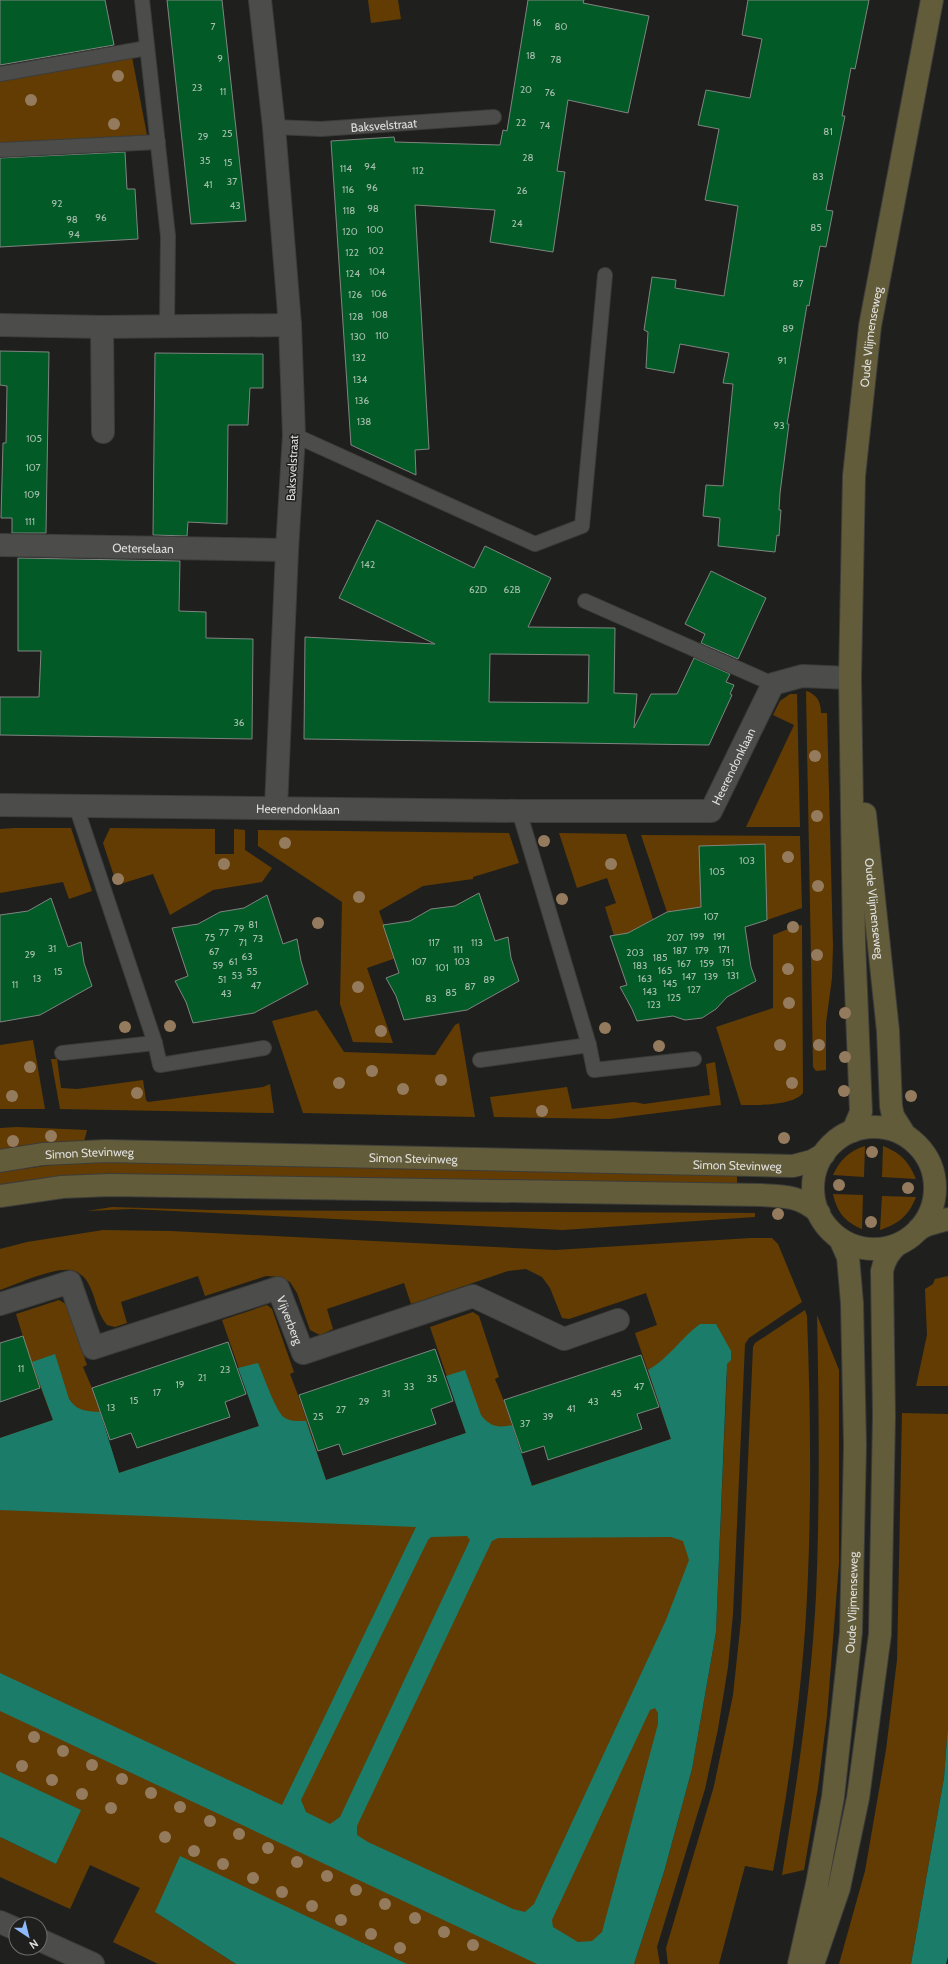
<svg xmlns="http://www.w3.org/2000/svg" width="948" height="1964" font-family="Cabin,sans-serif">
<rect width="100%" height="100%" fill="#1f201d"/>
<path fill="#633c03" d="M368 0H398L401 19 371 23Z
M132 57 147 135 0 145V81Z
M806 691C817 694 821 702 821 713H827L833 946 832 978 826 1023V1070L816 1071 813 1067Z
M790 694H797L800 827H746L794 725 773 715 780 701Z
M15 828H71L92 891 69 899 63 882 0 893V829Z
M110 828 215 829V854H234V829L245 830V850L272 868 262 882 213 890 170 915 153 874 117 885 103 843Z
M258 830 509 833 519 863 473 877V879L423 886 379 911 396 958 367 968 393 1043 353 1042 340 1004 342 902 258 846Z
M559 833 626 834 653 919 625 935 614 936 605 907 616 903 607 878 577 888Z
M641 835 800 836 802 908 767 920V917L703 907 667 912Z
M796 922 797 926 802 925 803 1093C793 1106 756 1105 741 1105L716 1027 773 1008V935L788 929 787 925Z
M317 1010 344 1052 435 1055 455 1025 459 1023 475 1117 303 1113 272 1021Z
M33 1040 45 1109H0V1045Z
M51 1059H57L61 1088 77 1089 143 1080 146 1100 148 1102 263 1087 270 1084 274 1113 60 1109Z
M715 1062 721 1105 610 1119 494 1117 490 1097 567 1087 572 1109 634 1102 644 1104 710 1095 706 1064Z
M17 1127 87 1130 84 1142 0 1151V1128Z
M865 1146 864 1177 833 1175C840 1160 849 1151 865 1146Z
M883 1146C901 1153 909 1162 916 1179L882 1177Z
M91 1162H132L737 1174V1186L79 1176 39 1179 0 1185V1172L52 1165Z
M833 1194 863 1195 862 1229C845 1222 837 1212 833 1194Z
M882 1196 916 1197C909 1215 899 1224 880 1230Z
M112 1207 210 1210 755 1213V1217L563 1230 131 1209 87 1211Z
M103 1230 171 1231 555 1250 751 1238H772L778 1244 802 1302 749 1338 745 1344 733 1614 728 1667 718 1729 705 1789 657 1947 660 1964H634L664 1872 692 1769 716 1632 727 1371 710 1499 607 1964H256L155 1912 236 1964H158L113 1942 140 1888 90 1865 70 1909 0 1877V1837L56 1864 61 1852 0 1824V1438L53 1420 31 1362 16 1314 59 1300 66 1304 87 1365 83 1367 92 1388 119 1473 259 1426 222 1320 267 1305 272 1309 294 1372 290 1374 301 1403 326 1480 466 1433 430 1327 473 1312 479 1316 499 1377 495 1379 504 1401 531 1486 671 1439 635 1333 657 1325 646 1293 569 1319 562 1318 550 1288 542 1277 526 1269 508 1271 411 1304 404 1283 327 1309 333 1329 320 1335 310 1330 297 1293 290 1282 280 1277 266 1276 205 1296 198 1276 121 1302 127 1323 115 1327 107 1325C95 1310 96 1296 88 1283 85 1277 78 1271 71 1270 51 1268 20 1283 0 1290V1249L27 1242Z
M948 1276V1386H916L927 1335 925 1289 933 1284 935 1279Z
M805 1310 807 1316C811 1421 812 1526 805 1631 799 1712 788 1792 773 1871L745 1866 719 1964H668L666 1948 714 1786 733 1695 741 1620 753 1347 755 1343Z
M817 1315 839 1370V1563L827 1716 818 1787 804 1870 782 1875C797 1783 811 1690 816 1596 820 1503 819 1409 817 1315Z
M902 1413 948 1414V1725L944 1778 911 1964H839L865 1871 886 1750 897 1660Z"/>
<path fill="#1b7c6a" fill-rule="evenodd" d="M700 1324H716L731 1351V1360L727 1364 716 1632 692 1769 664 1872 634 1964H537L0 1711V1673L282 1805 416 1527 0 1510V1438L53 1420 32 1362 55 1354 69 1399C77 1411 86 1411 100 1412L119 1473 259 1426 238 1368 258 1363C263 1374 276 1413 285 1418 291 1422 299 1421 306 1421L326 1480 466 1433 446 1376 465 1370 481 1415C490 1427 498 1428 512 1425L532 1486 671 1439 648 1370C668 1359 681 1338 700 1324ZM467 1536 470 1540 340 1817 330 1824 306 1812 301 1800 428 1540 431 1537ZM671 1537 683 1541 689 1560 666 1620 534 1904 525 1912 513 1909 368 1842 357 1835V1826L492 1541 498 1538ZM655 1708 658 1713V1724L602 1932 592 1941 578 1942 553 1927 552 1920 650 1710Z
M948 1725V1957L946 1964H911L944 1778Z
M0 1772 81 1810 56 1864 0 1837Z
M180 1856 407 1964H236L155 1912Z"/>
<path fill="#025b26" stroke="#808481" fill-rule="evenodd" d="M0 0H105L114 45 0 65Z
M167 0H222L246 221 191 224Z
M528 0H584L583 3 649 16 628 113 568 100 557 171 565 172 553 252 490 242 495 210 415 205 429 449 415 450 416 475 351 445 331 141 394 137 395 142 500 145 503 130 507 131Z
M748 0H869L855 69 851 68 842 116H845L826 210 833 211 826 247 820 246 809 306 807 305 787 424H789L780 493 779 510H781L779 536 777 535 775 552 718 546 720 518 703 516 706 485 723 486 733 384 723 383 729 353 680 344 674 373 646 368 648 332 644 330 652 277 676 280 675 288 724 296 738 206 705 200 719 129 698 125 706 90 750 98 762 39 742 35Z
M125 152 127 189H135L138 239 0 247V158Z
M0 351 49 352 46 533H12V518H1L3 443H6L7 386 0 385Z
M155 353 263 354V388H250L248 425H228L227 524 188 522 187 536 153 535Z
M377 520 474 568 485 546 551 578 528 627 615 628 614 693 637 694 634 728 651 694H677L694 658 730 674 726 682 734 685 730 694 732 695 709 745 304 739 305 637 435 644 339 598ZM490 654 589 655 588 703 489 702Z
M18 558 180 561 179 611 206 612V638L253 639 252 739 0 735V697H39L41 651H18Z
M711 571 766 598 738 659 701 643 705 634 685 624Z
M765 844 767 920 745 927 751 967 756 981 727 997 716 1009 702 1018 685 1020 673 1016 637 1021 632 1009 620 987 627 985 610 936 628 933 667 912 701 907 699 846Z
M479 893 495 941 508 937 511 958 519 981 467 1010 404 1020 396 996 386 978 399 973 383 925 410 921 431 909 455 906Z
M267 895 283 944 297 939 301 961 308 984 254 1013 193 1023 186 1002 175 981 188 976 172 928 198 924 220 912 244 908Z
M51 898 68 947 81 942 84 963 92 986 40 1015 0 1022V915L28 911Z
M23 1336 40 1388 0 1402V1343Z
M228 1342 246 1394 225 1402 230 1417 137 1448 131 1433 110 1440 92 1388Z
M435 1349 453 1401 431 1409 436 1424 343 1455 339 1444 318 1451 299 1395Z
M641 1355 659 1407 637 1414 642 1429 548 1460 544 1446 522 1453 504 1400Z"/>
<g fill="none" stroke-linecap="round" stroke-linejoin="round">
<g stroke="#3c3d3a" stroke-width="16">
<g id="lane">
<path d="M142 0 168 236 167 325"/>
<path d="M0 74 147 48"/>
<path id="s1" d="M274 127 321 129 494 117"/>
<path d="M0 150 158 142"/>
<path d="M294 435 535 544 582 526 605 275"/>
<path d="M585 601 773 684"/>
<path d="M76 806 155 1043 160 1065 264 1048"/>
<path d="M519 811 589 1045 594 1070 694 1059"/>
<path d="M62 1053 155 1043"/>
<path d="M480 1060 589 1045"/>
</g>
</g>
<g stroke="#3c3d3a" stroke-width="24">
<g id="street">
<path d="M260 0 274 127 290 325 294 435 287 550 276 808"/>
<path d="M0 325 102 327 290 325"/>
<path d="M102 327 103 432"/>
<path id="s2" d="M0 545 287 550"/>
<path id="s3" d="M0 805 519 811H711L773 684 802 676 850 678"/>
<path id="s4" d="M0 1304 70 1282 93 1348 278 1288 303 1353 473 1296 564 1339 618 1320"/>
<path d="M0 1922 16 1929"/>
<path d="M40 1940 93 1964"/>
</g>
</g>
<g stroke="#3c3d3a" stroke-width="24">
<g id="secondary">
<path id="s5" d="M865 814 888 1031 891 1106 893 1116 905 1135"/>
<circle cx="874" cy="1188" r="61"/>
<path id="s6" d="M853 1131 861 1112 854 941 850 678 854 476 870 326 932 0"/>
<path id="s7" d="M0 1161 43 1154 106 1151 793 1166 812 1161 824 1154"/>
<path d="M0 1196 62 1187 110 1185 761 1195C783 1196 802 1196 819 1213"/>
<path d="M919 1229 927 1225 948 1219"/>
<path id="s8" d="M799 1964 817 1884 833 1797 851 1632 855 1445 852 1303 848 1257 840 1239"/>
<path d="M813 1964 839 1888 858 1798 880 1634 884 1416 882 1271C884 1261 889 1252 897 1245"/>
</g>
</g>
<use href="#lane" stroke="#4c4d4a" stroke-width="14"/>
<use href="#street" stroke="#4c4d4a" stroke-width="22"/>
<use href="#secondary" stroke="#635c3a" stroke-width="22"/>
</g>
<g fill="#957b5d">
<circle cx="118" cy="76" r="6"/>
<circle cx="31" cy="100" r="6"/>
<circle cx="114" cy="124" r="6"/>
<circle cx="815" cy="756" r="6"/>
<circle cx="817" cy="816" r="6"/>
<circle cx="544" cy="841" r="6"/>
<circle cx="285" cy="843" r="6"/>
<circle cx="788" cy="857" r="6"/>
<circle cx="224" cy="864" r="6"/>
<circle cx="611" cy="864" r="6"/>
<circle cx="118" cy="879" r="6"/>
<circle cx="818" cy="886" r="6"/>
<circle cx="359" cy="897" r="6"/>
<circle cx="562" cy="899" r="6"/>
<circle cx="318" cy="923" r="6"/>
<circle cx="793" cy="927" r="6"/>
<circle cx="817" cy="955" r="6"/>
<circle cx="788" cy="969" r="6"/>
<circle cx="358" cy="987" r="6"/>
<circle cx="789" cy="1003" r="6"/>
<circle cx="845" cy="1013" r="6"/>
<circle cx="170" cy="1026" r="6"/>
<circle cx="125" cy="1027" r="6"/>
<circle cx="605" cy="1028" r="6"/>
<circle cx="381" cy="1031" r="6"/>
<circle cx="780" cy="1045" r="6"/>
<circle cx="819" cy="1045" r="6"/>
<circle cx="659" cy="1046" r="6"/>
<circle cx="845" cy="1057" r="6"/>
<circle cx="30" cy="1067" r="6"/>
<circle cx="372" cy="1071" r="6"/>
<circle cx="441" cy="1080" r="6"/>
<circle cx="339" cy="1083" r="6"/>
<circle cx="792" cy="1083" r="6"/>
<circle cx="403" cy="1089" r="6"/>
<circle cx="844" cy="1091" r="6"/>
<circle cx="137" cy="1093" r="6"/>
<circle cx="12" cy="1096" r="6"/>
<circle cx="911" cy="1096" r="6"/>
<circle cx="542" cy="1111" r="6"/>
<circle cx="51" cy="1136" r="6"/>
<circle cx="784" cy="1138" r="6"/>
<circle cx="13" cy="1141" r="6"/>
<circle cx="872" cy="1152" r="6"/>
<circle cx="839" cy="1185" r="6"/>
<circle cx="908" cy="1188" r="6"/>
<circle cx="778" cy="1214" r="6"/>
<circle cx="871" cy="1222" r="6"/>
<circle cx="34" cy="1737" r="6"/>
<circle cx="63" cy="1751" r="6"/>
<circle cx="92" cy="1765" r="6"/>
<circle cx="22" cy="1766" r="6"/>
<circle cx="122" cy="1779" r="6"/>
<circle cx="52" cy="1780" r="6"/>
<circle cx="151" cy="1793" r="6"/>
<circle cx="82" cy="1794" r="6"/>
<circle cx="180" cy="1807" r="6"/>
<circle cx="111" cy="1808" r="6"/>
<circle cx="210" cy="1821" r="6"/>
<circle cx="239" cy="1834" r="6"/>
<circle cx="165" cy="1837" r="6"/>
<circle cx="268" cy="1848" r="6"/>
<circle cx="194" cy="1851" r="6"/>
<circle cx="297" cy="1862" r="6"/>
<circle cx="223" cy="1864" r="6"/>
<circle cx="327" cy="1876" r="6"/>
<circle cx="253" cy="1878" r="6"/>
<circle cx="356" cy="1890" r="6"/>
<circle cx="282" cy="1892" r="6"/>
<circle cx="385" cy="1904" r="6"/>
<circle cx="312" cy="1906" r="6"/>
<circle cx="415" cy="1918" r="6"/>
<circle cx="341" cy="1920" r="6"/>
<circle cx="444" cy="1932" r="6"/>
<circle cx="371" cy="1934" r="6"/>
<circle cx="473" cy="1945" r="6"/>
<circle cx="400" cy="1948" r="6"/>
</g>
<g text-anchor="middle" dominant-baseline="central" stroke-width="3" stroke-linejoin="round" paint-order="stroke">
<g font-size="10" fill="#a8beaf">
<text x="537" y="22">16</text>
<text x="213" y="26">7</text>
<text x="561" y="26">80</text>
<text x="531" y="55">18</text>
<text x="220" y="58">9</text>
<text x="556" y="59">78</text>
<text x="197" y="87">23</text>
<text x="526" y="89">20</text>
<text x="223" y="91">11</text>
<text x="550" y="92">76</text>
<text x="521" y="122">22</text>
<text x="545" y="125">74</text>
<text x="828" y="131">81</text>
<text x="227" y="133">25</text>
<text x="203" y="136">29</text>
<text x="528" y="157">28</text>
<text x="205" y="160">35</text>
<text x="228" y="162">15</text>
<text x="370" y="166">94</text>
<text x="346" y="168">114</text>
<text x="418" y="170">112</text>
<text x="818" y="176">83</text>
<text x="232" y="181">37</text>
<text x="208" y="184">41</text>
<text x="372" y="187">96</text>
<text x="348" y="189">116</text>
<text x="522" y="190">26</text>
<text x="57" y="203">92</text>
<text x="235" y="205">43</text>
<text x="373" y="208">98</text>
<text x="349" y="210">118</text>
<text x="101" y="217">96</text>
<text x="72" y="219">98</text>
<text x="517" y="223">24</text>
<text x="816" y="227">85</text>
<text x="375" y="229">100</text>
<text x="350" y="231">120</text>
<text x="74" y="234">94</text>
<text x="376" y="250">102</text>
<text x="352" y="252">122</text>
<text x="377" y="271">104</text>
<text x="353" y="273">124</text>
<text x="798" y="283">87</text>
<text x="379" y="293">106</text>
<text x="355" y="294">126</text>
<text x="380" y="314">108</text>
<text x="356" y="316">128</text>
<text x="788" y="328">89</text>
<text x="382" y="335">110</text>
<text x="358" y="336">130</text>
<text x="359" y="357">132</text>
<text x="782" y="360">91</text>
<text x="360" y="379">134</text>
<text x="362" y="400">136</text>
<text x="364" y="421">138</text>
<text x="779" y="425">93</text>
<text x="34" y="438">105</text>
<text x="33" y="467">107</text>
<text x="32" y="494">109</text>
<text x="30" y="521">111</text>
<text x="368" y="564">142</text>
<text x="478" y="589">62D</text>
<text x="512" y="589">62B</text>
<text x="239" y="722">36</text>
<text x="747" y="860">103</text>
<text x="717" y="871">105</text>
<text x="711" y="916">107</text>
<text x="253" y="924">81</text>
<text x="239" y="928">79</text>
<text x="224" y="932">77</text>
<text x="697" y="936">199</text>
<text x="719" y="936">191</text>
<text x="210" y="937">75</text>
<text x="675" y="937">207</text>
<text x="258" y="938">73</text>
<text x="243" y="942">71</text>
<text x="434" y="942">117</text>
<text x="477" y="942">113</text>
<text x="52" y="948">31</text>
<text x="458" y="949">111</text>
<text x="724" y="949">171</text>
<text x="680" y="950">187</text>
<text x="702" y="950">179</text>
<text x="214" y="951">67</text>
<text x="635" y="952">203</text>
<text x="30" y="954">29</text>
<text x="247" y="956">63</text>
<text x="660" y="957">185</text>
<text x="233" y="961">61</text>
<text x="419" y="961">107</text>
<text x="462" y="961">103</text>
<text x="728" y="962">151</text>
<text x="684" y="963">167</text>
<text x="707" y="963">159</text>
<text x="218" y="965">59</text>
<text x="640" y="965">183</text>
<text x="442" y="967">101</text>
<text x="665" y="970">165</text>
<text x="58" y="971">15</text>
<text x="252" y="971">55</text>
<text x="237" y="975">53</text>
<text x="733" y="975">131</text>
<text x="689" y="976">147</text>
<text x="711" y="976">139</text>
<text x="37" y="978">13</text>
<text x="645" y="978">163</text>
<text x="222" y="979">51</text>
<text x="489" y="979">89</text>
<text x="670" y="983">145</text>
<text x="15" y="984">11</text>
<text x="256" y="985">47</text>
<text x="470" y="986">87</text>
<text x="694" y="989">127</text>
<text x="650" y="991">143</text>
<text x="451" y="992">85</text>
<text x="226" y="993">43</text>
<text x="674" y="997">125</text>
<text x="431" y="998">83</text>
<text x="654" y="1004">123</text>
<text x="21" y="1368">11</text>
<text x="225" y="1369">23</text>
<text x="202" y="1377">21</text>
<text x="432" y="1378">35</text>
<text x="180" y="1384">19</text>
<text x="409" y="1386">33</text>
<text x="639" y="1386">47</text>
<text x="157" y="1392">17</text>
<text x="386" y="1393">31</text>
<text x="616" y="1393">45</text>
<text x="134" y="1400">15</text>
<text x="364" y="1401">29</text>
<text x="593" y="1401">43</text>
<text x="111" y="1407">13</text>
<text x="571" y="1408">41</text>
<text x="341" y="1409">27</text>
<text x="318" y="1416">25</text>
<text x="548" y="1416">39</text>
<text x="525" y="1423">37</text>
</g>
<g font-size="12" fill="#dfdfdd" stroke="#1f201d">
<text stroke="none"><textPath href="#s1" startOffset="110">Baksvelstraat</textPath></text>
<text stroke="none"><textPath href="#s6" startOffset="797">Oude Vlijmenseweg</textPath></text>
<text transform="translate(292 468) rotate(-87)">Baksvelstraat</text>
<text stroke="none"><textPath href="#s2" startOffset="143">Oeterselaan</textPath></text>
<text stroke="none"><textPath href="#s3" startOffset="761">Heerendonklaan</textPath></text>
<text stroke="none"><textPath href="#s3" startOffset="298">Heerendonklaan</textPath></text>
<text stroke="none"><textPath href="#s5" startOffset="95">Oude Vlijmenseweg</textPath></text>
<text stroke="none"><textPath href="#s7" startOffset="90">Simon Stevinweg</textPath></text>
<text stroke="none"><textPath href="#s7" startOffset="414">Simon Stevinweg</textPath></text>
<text stroke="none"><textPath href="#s7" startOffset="738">Simon Stevinweg</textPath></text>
<text stroke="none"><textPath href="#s4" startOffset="372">Vijverberg</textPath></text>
<text stroke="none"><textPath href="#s8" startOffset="366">Oude Vlijmenseweg</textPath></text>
</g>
</g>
<g transform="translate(28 1936) rotate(145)"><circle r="19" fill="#1f201d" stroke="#6c6c6a"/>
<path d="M0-3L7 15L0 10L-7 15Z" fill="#8eb9fc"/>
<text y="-6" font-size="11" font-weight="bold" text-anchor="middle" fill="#dfdfdd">N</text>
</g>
</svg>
